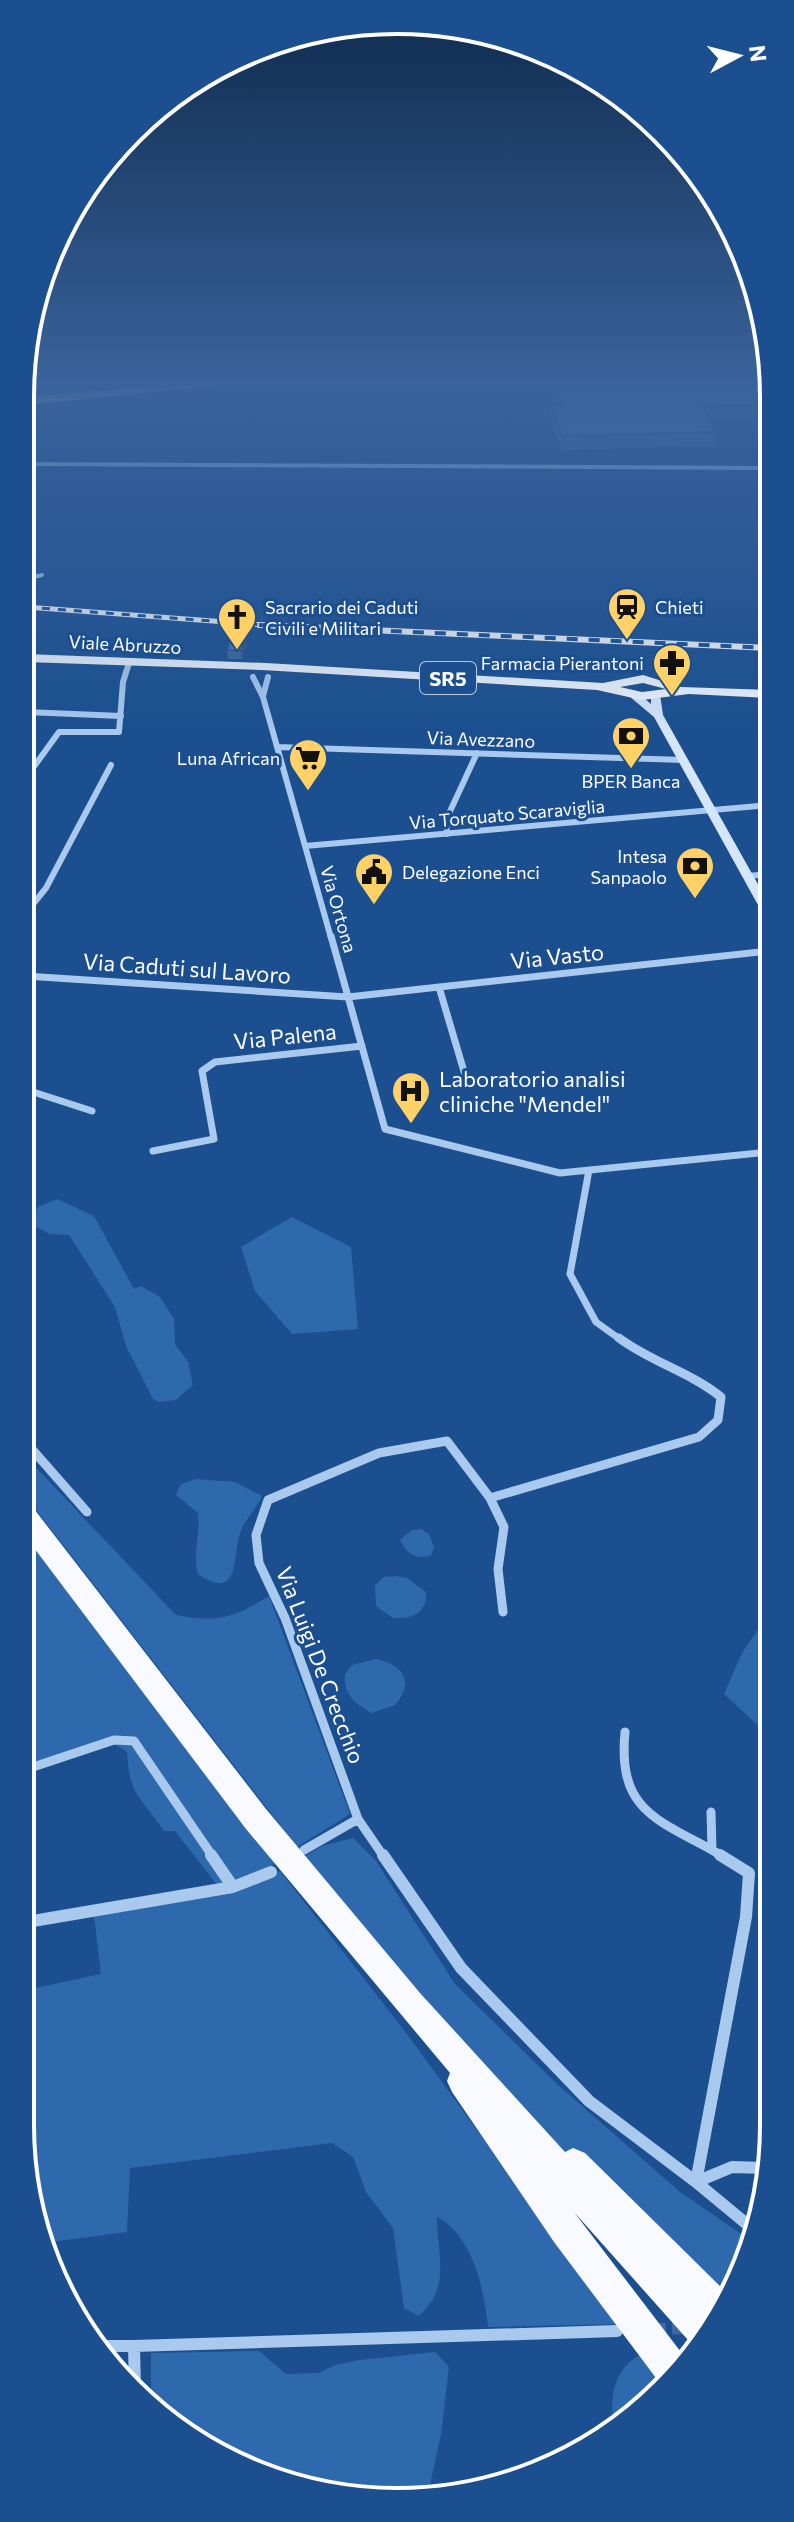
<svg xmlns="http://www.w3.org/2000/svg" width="794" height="2522" font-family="Commissioner,sans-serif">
<rect width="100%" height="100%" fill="#1b4f8f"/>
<path fill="#2e69ad" d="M57 1199 94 1216 134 1289 141 1286 160 1297 174 1319 175 1344 188 1362 193 1385 176 1400 159 1402 153 1399 126 1346 115 1307 69 1235 49 1234 34 1225 31 1217 38 1207Z
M292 1217 351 1247 358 1329 292 1334 255 1291 241 1247Z
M23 1454 176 1615C218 1623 233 1618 269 1596L350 1814 297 1847 23 1493Z
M196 1479 235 1482 262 1496C256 1510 245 1519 240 1533 232 1556 241 1603 198 1574 192 1555 201 1533 198 1513L176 1495 181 1484Z
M421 1529 429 1534 434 1547 431 1555C416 1560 407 1554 400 1540L412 1530Z
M22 1531 275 1864 253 1875 217 1885 175 1831H164C140 1795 130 1798 127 1752L106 1739 21 1766Z
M395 1576 407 1578 426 1592C427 1614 412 1619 393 1618L376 1606 375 1585 384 1577Z
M768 1615V1735L724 1694 742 1653Z
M376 1659C404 1665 415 1682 395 1705L372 1713C355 1704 343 1694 345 1674L352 1665Z
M353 1838 376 1861 455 1984 557 2084 680 2192 750 2240 724 2303 527 2117 302 1858 322 1846Z
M280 1871 404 2030 619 2324 488 2327C484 2289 473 2236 437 2217 437 2253 452 2290 418 2316L404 2308 393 2228 366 2192 353 2157 332 2143 130 2168 127 2232 43 2243 20 2125 21 1991 101 1974 94 1916 236 1893Z
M259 2351 286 2374 319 2373 335 2365 360 2360 435 2352 449 2367 441 2434 428 2494 348 2499 230 2463 151 2403V2353Z
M640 2355 667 2381 626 2424 615 2430C608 2402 613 2369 640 2355Z"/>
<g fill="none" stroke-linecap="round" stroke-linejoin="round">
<path stroke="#3d69a0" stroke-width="12" stroke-dasharray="12 6" stroke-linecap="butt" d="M654 2329 689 2328"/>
<path stroke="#a9c9ee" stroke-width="4" d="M26 579 42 575"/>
<path stroke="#a9c9ee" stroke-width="6" d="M253 677 263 697 331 938
M263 696 268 677
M26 712 121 716
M277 747 684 760
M25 779 59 732H119L123 682 129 663
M447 834 446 820 477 753
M305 846 770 805
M748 876 770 874
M25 914 46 888 111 765"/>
<path stroke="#a9c9ee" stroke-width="7" d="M331 936 385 1129 560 1173 769 1152
M25 976 348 997 769 951
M439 987 465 1075
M24 1089 92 1111
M153 1151 214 1139 202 1071 215 1062 362 1046
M589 1170 570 1274 596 1322 621 1340"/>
<path stroke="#a9c9ee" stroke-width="9" d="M23 1439 87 1512
M490 1498 699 1437 718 1420 721 1397C690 1372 651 1362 619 1338
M625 1732C618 1808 653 1818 712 1850
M21 1771 114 1740 134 1741 213 1857
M711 1812 712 1850 724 1857
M358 1819 285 1618 259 1563 256 1535 268 1500 379 1453 447 1441 490 1498 504 1527 498 1569 503 1612
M304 1850 358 1819 384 1857"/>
<path stroke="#a9c9ee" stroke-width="12" d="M211 1855 233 1887
M383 1855 461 1968 589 2101 696 2182 732 2167 767 2168
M720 1855 749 1873 746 1917 696 2182 754 2230
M21 1923 233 1887 271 1872
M97 2346H134
M135 2390 134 2346 617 2331"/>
<path fill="#a9c9ee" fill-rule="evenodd" d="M27 462 770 466V470L27 466Z"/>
<path fill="#d6e6fa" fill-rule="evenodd" d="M629 692H637L651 704V692L660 694 663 715 769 904V918L763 914 654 717 629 696Z"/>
<path fill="#f0f6ff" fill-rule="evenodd" d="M26 654 266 663 603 683 643 675 681 687 770 690V698L689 694 642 700 597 690 262 670 26 662ZM643 683 666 689 642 692 620 687Z"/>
<path fill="#f8faff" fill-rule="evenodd" d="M23 1502 31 1505 266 1809 420 1993 565 2152 573 2148 585 2153 728 2294 711 2334 696 2349 574 2212 687 2360 662 2386 554 2242 452 2092 447 2081 450 2073 246 1829 22 1532Z"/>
<path fill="#fff" fill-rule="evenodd" d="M187 383H237L27 405V397Z"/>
<g stroke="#fff" stroke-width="5">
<path id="rail-far1" d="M26 607 291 627"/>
</g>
<g stroke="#fff" stroke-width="6">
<path id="rail" d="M259 625 770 648"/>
</g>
<use href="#rail-far1" stroke="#1b4f8f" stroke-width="3" stroke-dasharray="8" stroke-linecap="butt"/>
<use href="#rail" stroke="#1b4f8f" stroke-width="4" stroke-dasharray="11" stroke-linecap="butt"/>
</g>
<path fill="#3a679d" d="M553 383H771V418L710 419 716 432 715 446 561 450 550 418 551 404H556L553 396Z
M247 634V642L242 659H228L227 650Z"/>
<path fill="#305480" d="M247 634V642L242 659 241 651Z"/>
<path fill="#4478b7" stroke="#305480" stroke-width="2" d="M554 383H771V404L703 406 716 432 562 436 551 404H561Z
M233 634H247L241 651 227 650Z"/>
<linearGradient id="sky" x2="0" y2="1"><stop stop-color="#0f2b4f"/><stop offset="0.52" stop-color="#39639b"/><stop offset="1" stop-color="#39639b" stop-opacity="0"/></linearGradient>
<rect width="794" height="736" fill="url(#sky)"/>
<defs>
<g id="station-pin" transform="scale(2)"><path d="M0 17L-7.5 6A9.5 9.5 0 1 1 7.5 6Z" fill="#ffd166" stroke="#1b4f8f"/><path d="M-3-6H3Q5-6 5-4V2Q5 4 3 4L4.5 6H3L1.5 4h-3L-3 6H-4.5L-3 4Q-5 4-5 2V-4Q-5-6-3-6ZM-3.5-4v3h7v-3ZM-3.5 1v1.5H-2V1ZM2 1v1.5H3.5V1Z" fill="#111"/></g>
<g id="church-pin" transform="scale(2)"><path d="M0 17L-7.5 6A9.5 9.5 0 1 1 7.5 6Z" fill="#ffd166" stroke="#1b4f8f"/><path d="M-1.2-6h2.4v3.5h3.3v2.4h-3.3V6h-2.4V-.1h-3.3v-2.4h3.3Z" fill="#111"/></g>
<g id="pharmacy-pin" transform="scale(2)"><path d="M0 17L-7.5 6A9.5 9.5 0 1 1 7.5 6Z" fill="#ffd166" stroke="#1b4f8f"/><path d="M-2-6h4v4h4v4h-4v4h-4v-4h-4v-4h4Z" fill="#111"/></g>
<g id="bank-pin" transform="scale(2)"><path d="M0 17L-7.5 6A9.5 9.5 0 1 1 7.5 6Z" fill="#ffd166" stroke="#1b4f8f"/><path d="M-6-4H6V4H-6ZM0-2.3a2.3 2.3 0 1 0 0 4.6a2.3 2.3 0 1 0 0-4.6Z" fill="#111"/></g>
<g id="supermarket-pin" transform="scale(2)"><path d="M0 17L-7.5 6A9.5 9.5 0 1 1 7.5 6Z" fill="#ffd166" stroke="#1b4f8f"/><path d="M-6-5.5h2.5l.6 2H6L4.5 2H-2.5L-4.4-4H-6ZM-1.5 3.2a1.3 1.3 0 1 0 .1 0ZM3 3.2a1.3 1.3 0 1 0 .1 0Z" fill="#111"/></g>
<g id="civic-pin" transform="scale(2)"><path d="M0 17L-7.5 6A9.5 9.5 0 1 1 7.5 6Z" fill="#ffd166" stroke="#1b4f8f"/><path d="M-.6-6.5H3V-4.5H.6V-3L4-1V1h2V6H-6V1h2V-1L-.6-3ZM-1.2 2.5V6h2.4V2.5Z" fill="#111"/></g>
<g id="hospital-pin" transform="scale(2)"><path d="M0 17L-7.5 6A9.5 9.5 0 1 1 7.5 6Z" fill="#ffd166" stroke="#1b4f8f"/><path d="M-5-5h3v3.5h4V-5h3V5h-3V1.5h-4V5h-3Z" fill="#111"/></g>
</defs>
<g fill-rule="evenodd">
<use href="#station-pin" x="627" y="607"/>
<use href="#church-pin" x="237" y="617"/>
<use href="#pharmacy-pin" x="672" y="663"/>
<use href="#bank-pin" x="631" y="736"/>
<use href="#supermarket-pin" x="308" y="758"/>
<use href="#bank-pin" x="695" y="866"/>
<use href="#civic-pin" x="374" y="872"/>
<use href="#hospital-pin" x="411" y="1091"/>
</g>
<g text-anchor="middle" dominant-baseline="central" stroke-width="6" stroke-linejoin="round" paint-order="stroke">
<g font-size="18" fill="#fff" stroke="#1b4f8f" text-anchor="start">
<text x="265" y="607">Sacrario dei Caduti<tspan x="265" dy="21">Civili e Militari</tspan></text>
<text x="655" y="607">Chieti</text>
<text x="644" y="663" text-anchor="end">Farmacia Pierantoni</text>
<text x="280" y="758" text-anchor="end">Luna African</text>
<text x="631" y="781" text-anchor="middle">BPER Banca</text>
<text x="667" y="856" text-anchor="end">Intesa<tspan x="667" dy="21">Sanpaolo</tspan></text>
<text x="402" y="872">Delegazione Enci</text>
</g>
<g font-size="18" fill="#fff" stroke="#1b4f8f">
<text transform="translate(125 644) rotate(3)">Viale Abruzzo</text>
<text transform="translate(481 739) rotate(2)">Via Avezzano</text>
<text transform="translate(507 814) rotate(-5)">Via Torquato Scaraviglia</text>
<text transform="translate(339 909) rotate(74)">Via Ortona</text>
</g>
<rect fill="#1b4f8f" stroke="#bbcadd" stroke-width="2" x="420" y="662" width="56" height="32" rx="6"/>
<g font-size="20" font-weight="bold" fill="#fff">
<text x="448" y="678">SR5</text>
</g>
<g font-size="22" fill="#fff" stroke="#1b4f8f">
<text transform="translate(557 956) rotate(-6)">Via Vasto</text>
<text transform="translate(187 968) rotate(4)">Via Caduti sul Lavoro</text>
<text transform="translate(285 1036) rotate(-6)">Via Palena</text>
<text transform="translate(321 1665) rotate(69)">Via Luigi De Crecchio</text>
</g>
<g font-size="22" fill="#fff" stroke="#1b4f8f" text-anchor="start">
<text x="439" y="1078">Laboratorio analisi<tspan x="439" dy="25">cliniche "Mendel"</tspan></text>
</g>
</g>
<path d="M0 0H794V2522H0ZM397 34H397A363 363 0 0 1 760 397V2125A363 363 0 0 1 397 2488H397A363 363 0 0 1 34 2125V397A363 363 0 0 1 397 34Z" fill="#1b4f8f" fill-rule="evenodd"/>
<path fill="none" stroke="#fff" stroke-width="4" d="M397 34H397A363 363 0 0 1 760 397V2125A363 363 0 0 1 397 2488H397A363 363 0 0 1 34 2125V397A363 363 0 0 1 397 34Z"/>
<g transform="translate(738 56) rotate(83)" stroke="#1b4f8f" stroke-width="6" paint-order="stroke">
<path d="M0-6L14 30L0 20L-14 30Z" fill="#ffffff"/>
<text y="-12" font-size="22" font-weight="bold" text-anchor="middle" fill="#ffffff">N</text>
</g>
</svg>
